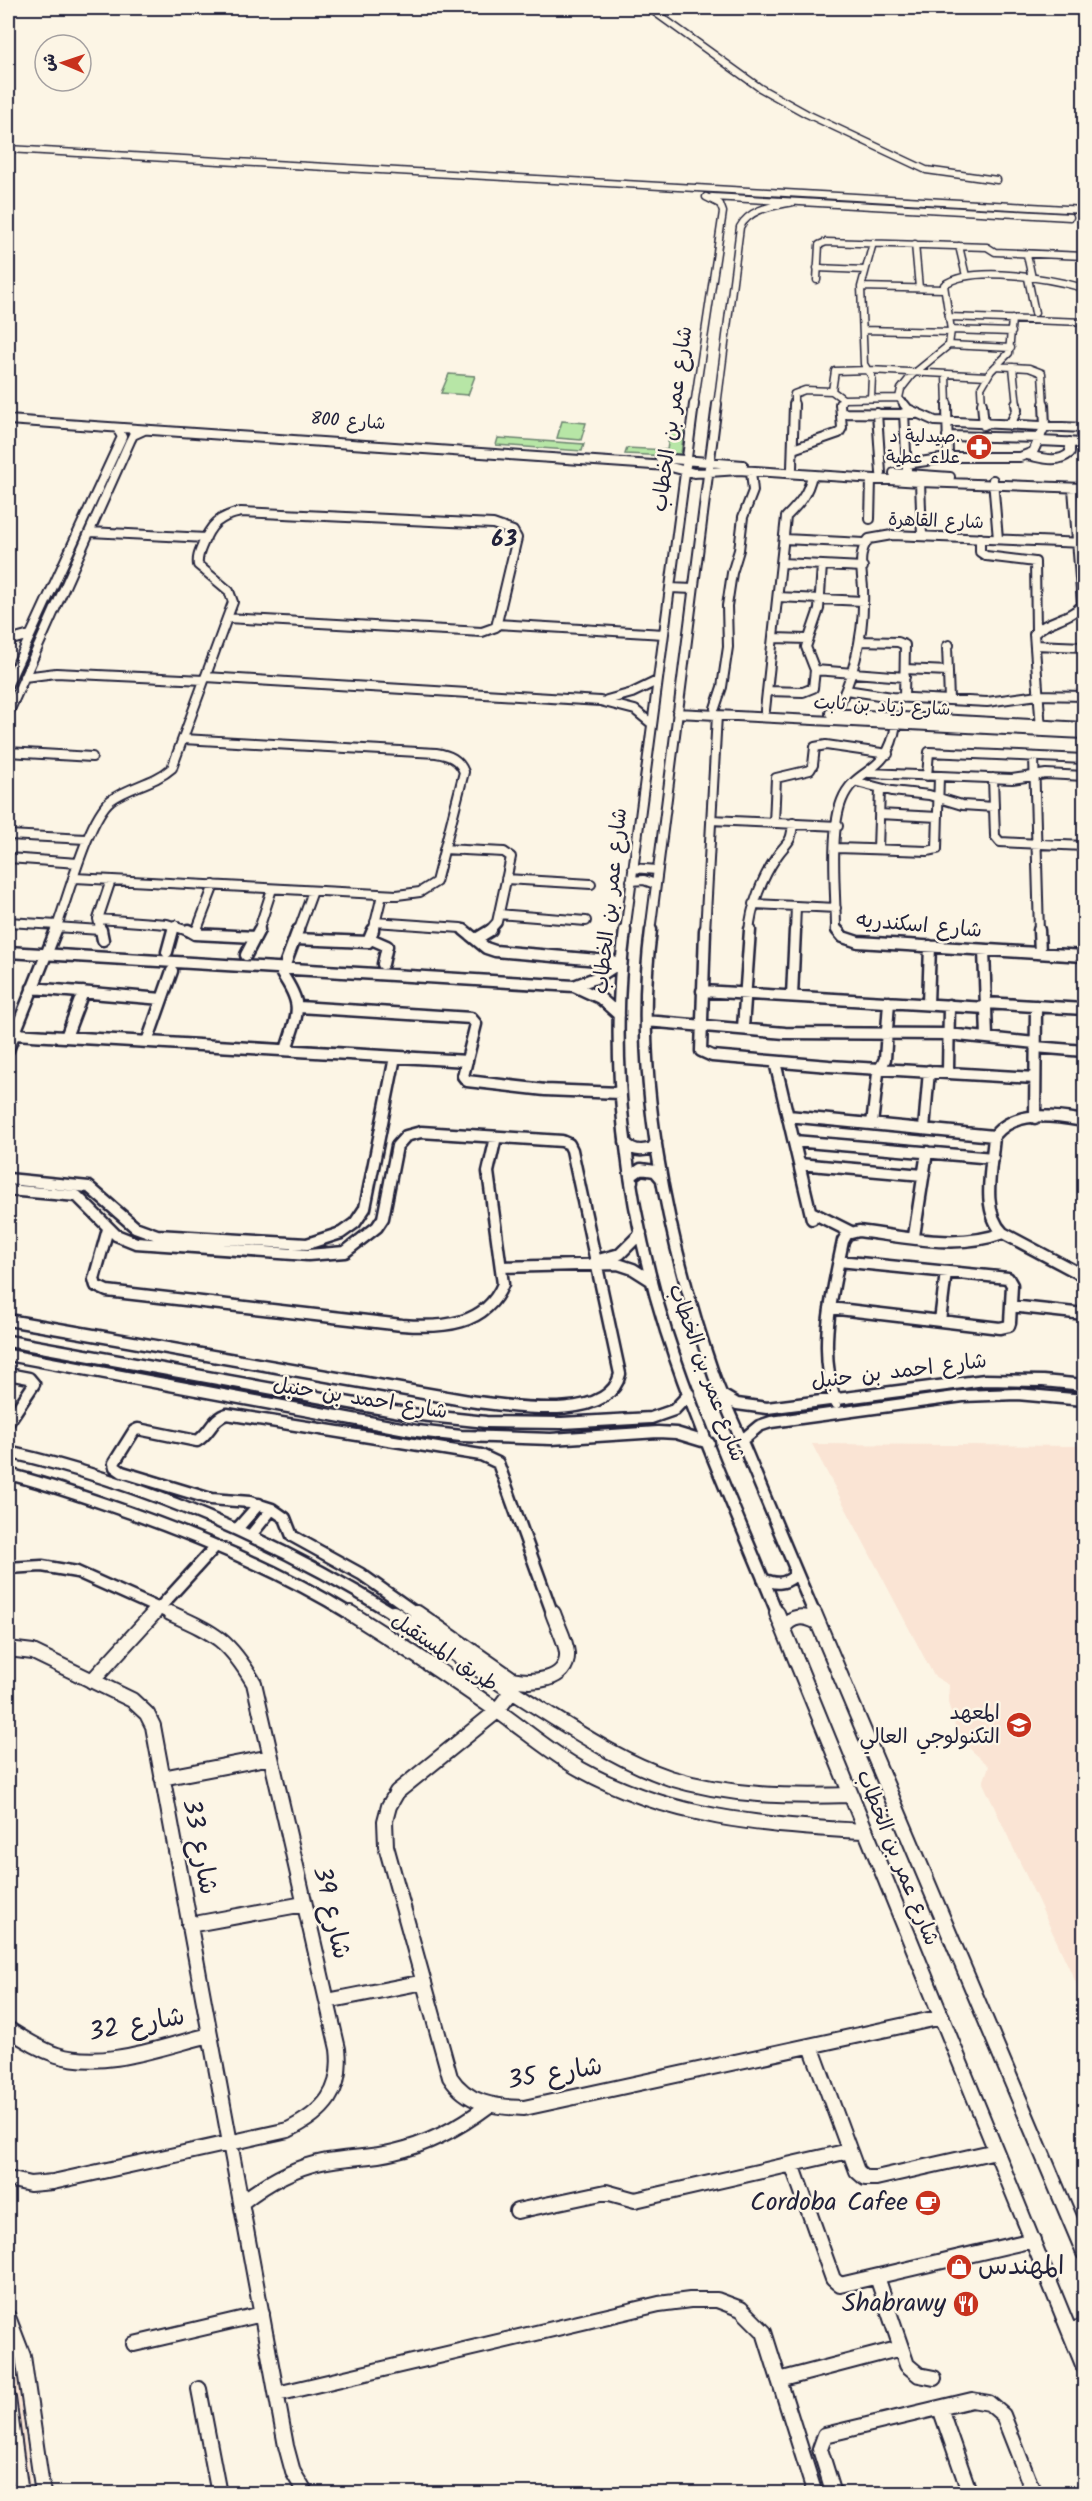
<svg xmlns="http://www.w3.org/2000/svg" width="1092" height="2501" font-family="Kalam,'Playpen Sans Arabic',sans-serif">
<rect width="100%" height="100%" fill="#fcf5e5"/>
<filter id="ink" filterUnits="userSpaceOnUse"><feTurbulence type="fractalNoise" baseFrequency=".0167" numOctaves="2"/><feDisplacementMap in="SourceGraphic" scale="12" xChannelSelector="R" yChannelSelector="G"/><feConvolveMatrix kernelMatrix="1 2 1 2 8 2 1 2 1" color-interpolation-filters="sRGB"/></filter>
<g filter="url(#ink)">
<path fill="#fae4d4" d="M812 1444 1084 1446V2000L983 1783 989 1766 970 1749 956 1729 948 1703 949 1685 934 1676Z
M8 2345 14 2363 20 2399 32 2493H8Z"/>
<path fill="#b7e6a6" stroke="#6c8470" stroke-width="1.5" d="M449 374 475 376 468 395 441 393Z
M562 421 586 423 581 440 557 438Z
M670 430H684L681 454 670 456 625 454 627 448 667 450Z
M498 438 584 444 582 451 496 445Z"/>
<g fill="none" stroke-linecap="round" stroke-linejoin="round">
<g stroke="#22223b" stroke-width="9">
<path id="minor-far3" d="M649 8 760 88 807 114 926 170 997 180
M8 149 1084 210
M712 197 1070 217
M915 244 919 288
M959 246 966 276
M1027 255 1032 278
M817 268 865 270
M1028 278 1035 313
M817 280 819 245 826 242 987 247 995 252 1084 256
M861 287 944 289
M949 317 1084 322
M863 330 951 332
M951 330 1012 332
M949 345 1011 348
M996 366 1029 368 1042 373 1044 406
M1013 367 1017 406
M946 374 947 406
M871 398 872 377 864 364 861 287 873 243
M843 399 832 391 835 371 869 370 987 376
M694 406 723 212 720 204 706 197
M717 406 740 227C750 208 774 206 793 202
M794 406V394L805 390 832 391
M840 406 843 399 899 398
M905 406 899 398 901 389 912 375 949 345 951 330 944 285C973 264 1051 279 1084 288
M982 406 981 388 991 371 1009 353 1012 319"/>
</g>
<g stroke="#22223b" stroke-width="12">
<path id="minor-far2" d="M904 404 908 409 935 421 1084 428
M947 404 948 458
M982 404 984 425
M841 413 915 414
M877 413 881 473
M904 413 907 471
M8 420 667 466 694 473 739 470 920 482 1084 488
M1010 425 1017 410 1016 404
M947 436 1041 438
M1040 441 1084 443
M793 449 839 433 842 428 840 404
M1027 455C1042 458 1057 464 1070 453V442
M660 458 743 465
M906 464 954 457H1020L1033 452 1045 426 1044 404
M792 468 794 404
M894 473 950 477
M993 480 998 539
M920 482 922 536
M241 512 493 524 513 531 517 538 496 627 482 632 227 618 233 602 229 591 198 565C197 558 199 553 202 546 210 525 219 516 241 512Z
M870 519 871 479
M90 532 206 538
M980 538V552L986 556 1035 562 1036 631
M784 539 864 543
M782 563 863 567
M670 588 693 589
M778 597 863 601
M497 624 664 634
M774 638 807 639
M8 641 30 635
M861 641 898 642 905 645 904 698
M949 645 947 646 949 700
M1035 645 1084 647
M905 669 948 671
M815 670 905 677
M24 677 56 673 204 680
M206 677 600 701 635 710 652 724
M8 684 122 437 117 428
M846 690 892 697 987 702 1038 695 1084 696
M768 691 803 692 813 688 815 670 806 647 819 609 822 565
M607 700 632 693 657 681
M715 708 722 687 728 647 727 606 732 573 739 550 743 517 753 491 751 471
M765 710 786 517C799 504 808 494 812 475
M677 713 1084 734
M830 713 1084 727
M8 714 130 441 133 435 144 430
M833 718C854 677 865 635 863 588 862 572 857 552 869 539L892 535 1084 543
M1041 729 1034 634C1048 619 1069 620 1082 605L1073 488
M8 752 92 757
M1034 757 1039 932
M869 773 1012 779 1046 774 1084 776
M927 776 929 752 1084 759
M993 778 995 836 1000 842 1084 846
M857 782 892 791 929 795 962 805 994 807
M879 814 938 817
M711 820 838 826
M774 823 776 778 810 770 813 765 815 747 826 745 888 754
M8 835 86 839
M837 848 928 851 937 849 939 776
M444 849 504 852 511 857 497 922 488 932
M878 849 880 789
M8 858 78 863
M633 868 657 870
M75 878 397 895 420 892 436 882 464 772C459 759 449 755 436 753L183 739
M506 879 591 884
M631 881 644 880 655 884
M753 904 836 908
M499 914 586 921
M98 919 167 924 191 932
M8 922 57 925
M375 922 461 928 466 932
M56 927 100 930
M55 932C67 901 88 818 111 800 130 786 154 784 172 768L227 618
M101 932 98 919 111 880
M173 932 175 925
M196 932 214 885
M258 932 272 889
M298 932 313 891
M373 932 382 895
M625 932 694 404
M650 932 717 404
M705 932 717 715
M749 932C751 906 762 878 777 856 788 840 791 845 793 823
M795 932 796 906
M838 932 836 929C836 894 829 832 842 800 856 765 888 777 896 724"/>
</g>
<g stroke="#22223b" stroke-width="15">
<path id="minor-far1" d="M101 930 103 940
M188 930 195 934 255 937
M464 930 486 948 495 951 621 962
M625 930C608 1062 626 1204 666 1331 697 1427 740 1521 778 1615
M651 930C632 1075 667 1239 714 1376 724 1403 737 1429 748 1456 770 1509 792 1562 815 1615
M705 930 701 1051 712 1056 829 1066 1035 1078
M837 930 843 937 858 942 1084 956
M1039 930 1040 953
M195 934 197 930
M295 939 368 942 373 930
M371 939 387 946 383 964
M476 939 491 930
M984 950 987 1037
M8 952 574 986 600 998 619 1015
M167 952 173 930
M246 955 259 930
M286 962 298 930
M282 974C305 1008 297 1013 286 1050
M574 986 598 977 621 962
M32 988 162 999
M702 991 986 1008
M792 996 795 930
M986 1003 1084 1009
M928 1004 930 946
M299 1007 471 1018 476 1024 463 1076 467 1081 545 1090 620 1093
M646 1021 785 1033 948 1034 1035 1043
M743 1028 750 930
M14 1034 467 1061
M66 1037 83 992
M147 1042 172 971
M1035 1047 1084 1051
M8 1050 56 930
M775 1062 812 1219
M948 1072 949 1005
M788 1116 994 1136
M1035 1118 1036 1006
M1084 1121C1054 1116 1015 1109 994 1136 992 1167 980 1210 1003 1233L1084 1276
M872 1124 878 1073 885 1059 889 1002
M924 1129 929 1071
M794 1141 993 1158
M625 1142C632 1151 641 1152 652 1148L656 1142
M799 1164 923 1175
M8 1179 89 1187 135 1227 157 1235 307 1244 341 1233 355 1223 365 1208 395 1057
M632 1181 631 1176 641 1169 655 1171 661 1178
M8 1190 77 1196 116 1235 136 1243 308 1255 345 1252 377 1227 383 1218 397 1146 406 1136 421 1132 562 1141 569 1144 572 1150 620 1374C609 1425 506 1405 469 1401L8 1320
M811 1212 851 1232
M108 1229 94 1279 96 1286 107 1291 402 1325C442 1328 486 1326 503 1284L488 1172 496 1137
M914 1236 927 1152
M602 1259 620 1254 641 1233
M501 1267 618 1264 633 1269 652 1281
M1011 1306 1084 1314
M830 1308 1000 1328 1009 1326 1010 1323 1012 1285 1008 1278 839 1261
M940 1321 946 1272
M8 1341 411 1414 486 1422 562 1423 651 1418 674 1410 689 1394
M8 1355 417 1431 461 1436 551 1439 658 1432 676 1433 709 1443
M8 1374 29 1378 34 1384 8 1423
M722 1395 737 1404 767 1408 985 1380 1043 1381 1084 1385
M836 1403C817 1349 832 1295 843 1241L847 1234 859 1231C906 1237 957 1250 1003 1233
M741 1441 759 1426 771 1422 963 1396 1017 1394 1084 1400
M8 1452C142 1482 279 1542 395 1615
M8 1474C41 1482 73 1493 105 1504 191 1533 274 1567 352 1615
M237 1529 259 1504
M251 1535 272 1509
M8 1568 42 1566 77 1572 173 1615
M763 1579C775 1584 784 1585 794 1576V1569
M153 1615 215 1547H219
M419 1615 361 1574 292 1536 285 1518 272 1509 250 1502 211 1499 122 1472 115 1467 114 1463 134 1431 138 1429 197 1441C210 1434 212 1418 227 1414L481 1455 498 1463 553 1615"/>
</g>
<g stroke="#22223b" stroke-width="18">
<path id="minor" d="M350 1613C402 1645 452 1679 502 1714 527 1732 553 1754 580 1769 667 1818 767 1826 863 1831
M393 1613C444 1646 494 1680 545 1712 585 1737 625 1763 670 1778 728 1796 789 1797 850 1795
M417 1613 512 1679C531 1683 569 1682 567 1653 566 1641 557 1625 553 1613
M777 1613 1084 2367
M814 1613 1084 2253
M783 1628C792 1615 804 1615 817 1622
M8 1649 33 1652 132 1700 147 1714 153 1726 286 2446 293 2472 306 2494
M92 1681 154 1613
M512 1691 496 1712 397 1792 389 1806 385 1821 386 1846 450 2077C467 2104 495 2107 524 2108L942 2017
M162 1778 271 1757
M189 1925 304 1904
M327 2001 424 1982
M8 2029C24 2039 39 2049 57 2055 105 2070 163 2046 210 2035
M811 2046 857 2171 865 2178H876L996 2151
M792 2164 833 2279 840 2285 1033 2240
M8 2179 30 2184 53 2182 288 2130C324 2112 343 2091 338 2049L254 1683C228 1639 216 1634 170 1613
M241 2203C265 2184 291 2168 322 2162 346 2157 370 2158 394 2152 429 2144 460 2127 488 2106
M517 2211 606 2192 635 2200 849 2151
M877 2277 907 2365 919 2375 934 2378
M8 2317 23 2356 43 2494
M1069 2330 1084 2327
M134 2344 262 2314
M779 2380 901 2348
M199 2389 219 2494
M277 2394 659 2304 690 2300H717L741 2309 764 2332 815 2494
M8 2398 21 2494
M940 2408 970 2494
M834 2494 820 2449 825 2435 972 2400 989 2403 1003 2415 1034 2494"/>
</g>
<use href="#minor-far3" stroke="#fcf5e5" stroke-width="6"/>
<use href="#minor-far2" stroke="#fcf5e5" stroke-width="8"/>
<use href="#minor-far1" stroke="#fcf5e5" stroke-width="10"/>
<use href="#minor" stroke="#fcf5e5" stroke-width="14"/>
</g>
</g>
<defs>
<g id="pharmacy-disc" transform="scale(1.35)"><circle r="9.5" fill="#c8321e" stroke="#fcf5e5"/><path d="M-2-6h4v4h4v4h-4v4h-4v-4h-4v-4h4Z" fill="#fff"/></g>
<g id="university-disc" transform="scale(1.35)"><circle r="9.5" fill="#c8321e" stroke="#fcf5e5"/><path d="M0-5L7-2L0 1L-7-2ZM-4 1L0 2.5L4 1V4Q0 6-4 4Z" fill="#fff"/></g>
<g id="cafe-disc" transform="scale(1.35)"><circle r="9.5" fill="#c8321e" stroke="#fcf5e5"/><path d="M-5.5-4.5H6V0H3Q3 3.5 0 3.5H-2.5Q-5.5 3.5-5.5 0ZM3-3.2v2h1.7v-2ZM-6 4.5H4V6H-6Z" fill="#fff"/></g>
<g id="shop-disc" transform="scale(1.35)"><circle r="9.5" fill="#c8321e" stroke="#fcf5e5"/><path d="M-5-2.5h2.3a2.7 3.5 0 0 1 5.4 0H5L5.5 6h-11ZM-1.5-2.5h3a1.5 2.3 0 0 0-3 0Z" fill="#fff"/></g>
<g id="restaurant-disc" transform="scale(1.35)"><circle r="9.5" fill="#c8321e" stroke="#fcf5e5"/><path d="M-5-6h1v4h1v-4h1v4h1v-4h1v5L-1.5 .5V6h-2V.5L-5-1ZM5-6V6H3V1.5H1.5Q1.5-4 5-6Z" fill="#fff"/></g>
</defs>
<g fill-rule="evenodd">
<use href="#pharmacy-disc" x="979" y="447"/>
<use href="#university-disc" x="1019" y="1725"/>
<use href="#cafe-disc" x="928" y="2203"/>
<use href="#shop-disc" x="959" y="2267"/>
<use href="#restaurant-disc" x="966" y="2304"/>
</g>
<g text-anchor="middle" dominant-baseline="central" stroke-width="5" stroke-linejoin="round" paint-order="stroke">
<g font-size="18" fill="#22223b" stroke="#fcf5e5">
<text transform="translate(348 422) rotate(4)">شارع 800</text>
<text transform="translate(936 522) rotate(2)">شارع القاهرة</text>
<text transform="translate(882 707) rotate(3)">شارع زياد بن ثابت</text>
</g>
<g font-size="18" fill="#22223b" stroke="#fcf5e5" text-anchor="end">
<text x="960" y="437">صيدلية د.<tspan x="960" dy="21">علاء عطية</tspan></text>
</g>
<g font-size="21" fill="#22223b" stroke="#fcf5e5">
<text transform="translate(673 419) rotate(-82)">شارع عمر بن الخطاب</text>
<text transform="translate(611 901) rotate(-84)">شارع عمر بن الخطاب</text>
<text transform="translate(919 926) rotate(5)">شارع اسكندريه</text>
<text transform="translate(899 1372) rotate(-7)">شارع احمد بن حنبل</text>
<text transform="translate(706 1373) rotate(70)">شارع عمر بن الخطاب</text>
<text transform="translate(360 1399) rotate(9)">شارع احمد بن حنبل</text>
<text transform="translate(444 1653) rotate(34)">طريق المستقبل</text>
<text transform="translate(897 1858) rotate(68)">شارع عمر بن الخطاب</text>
</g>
<g font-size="21" fill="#22223b" stroke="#fcf5e5" text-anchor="end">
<text x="1000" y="1713">المعهد<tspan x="1000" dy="24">التكنولوجي العالي</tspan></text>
</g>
<g font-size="22" font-weight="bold" letter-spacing="1.5" fill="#22223b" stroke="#fcf5e5">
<text x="505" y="540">63</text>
</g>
<g font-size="26" fill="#22223b" stroke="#fcf5e5">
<text transform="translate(199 1847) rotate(79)">شارع 33</text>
<text transform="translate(331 1913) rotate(77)">شارع 39</text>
<text transform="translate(137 2025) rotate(-10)">شارع 32</text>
<text transform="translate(555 2074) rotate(-9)">شارع 35</text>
</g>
<g font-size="26" fill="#22223b" stroke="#fcf5e5" text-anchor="end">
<text x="908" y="2203">Cordoba Cafee</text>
<text x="978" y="2267" text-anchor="start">المهندس</text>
<text x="946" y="2304">Shabrawy</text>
</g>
</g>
<rect width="1092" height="2501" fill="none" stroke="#fcf5e5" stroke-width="30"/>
<rect x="15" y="15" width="1062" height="2471" fill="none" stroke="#22223b" stroke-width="2" filter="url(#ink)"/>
<g transform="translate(63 63) rotate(272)"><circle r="28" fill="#fcf5e5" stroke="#a5a1a1" stroke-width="1.5"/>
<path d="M0-4.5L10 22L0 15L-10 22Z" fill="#c8321e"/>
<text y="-9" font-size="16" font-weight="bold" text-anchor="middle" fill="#22223b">ش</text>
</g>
</svg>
